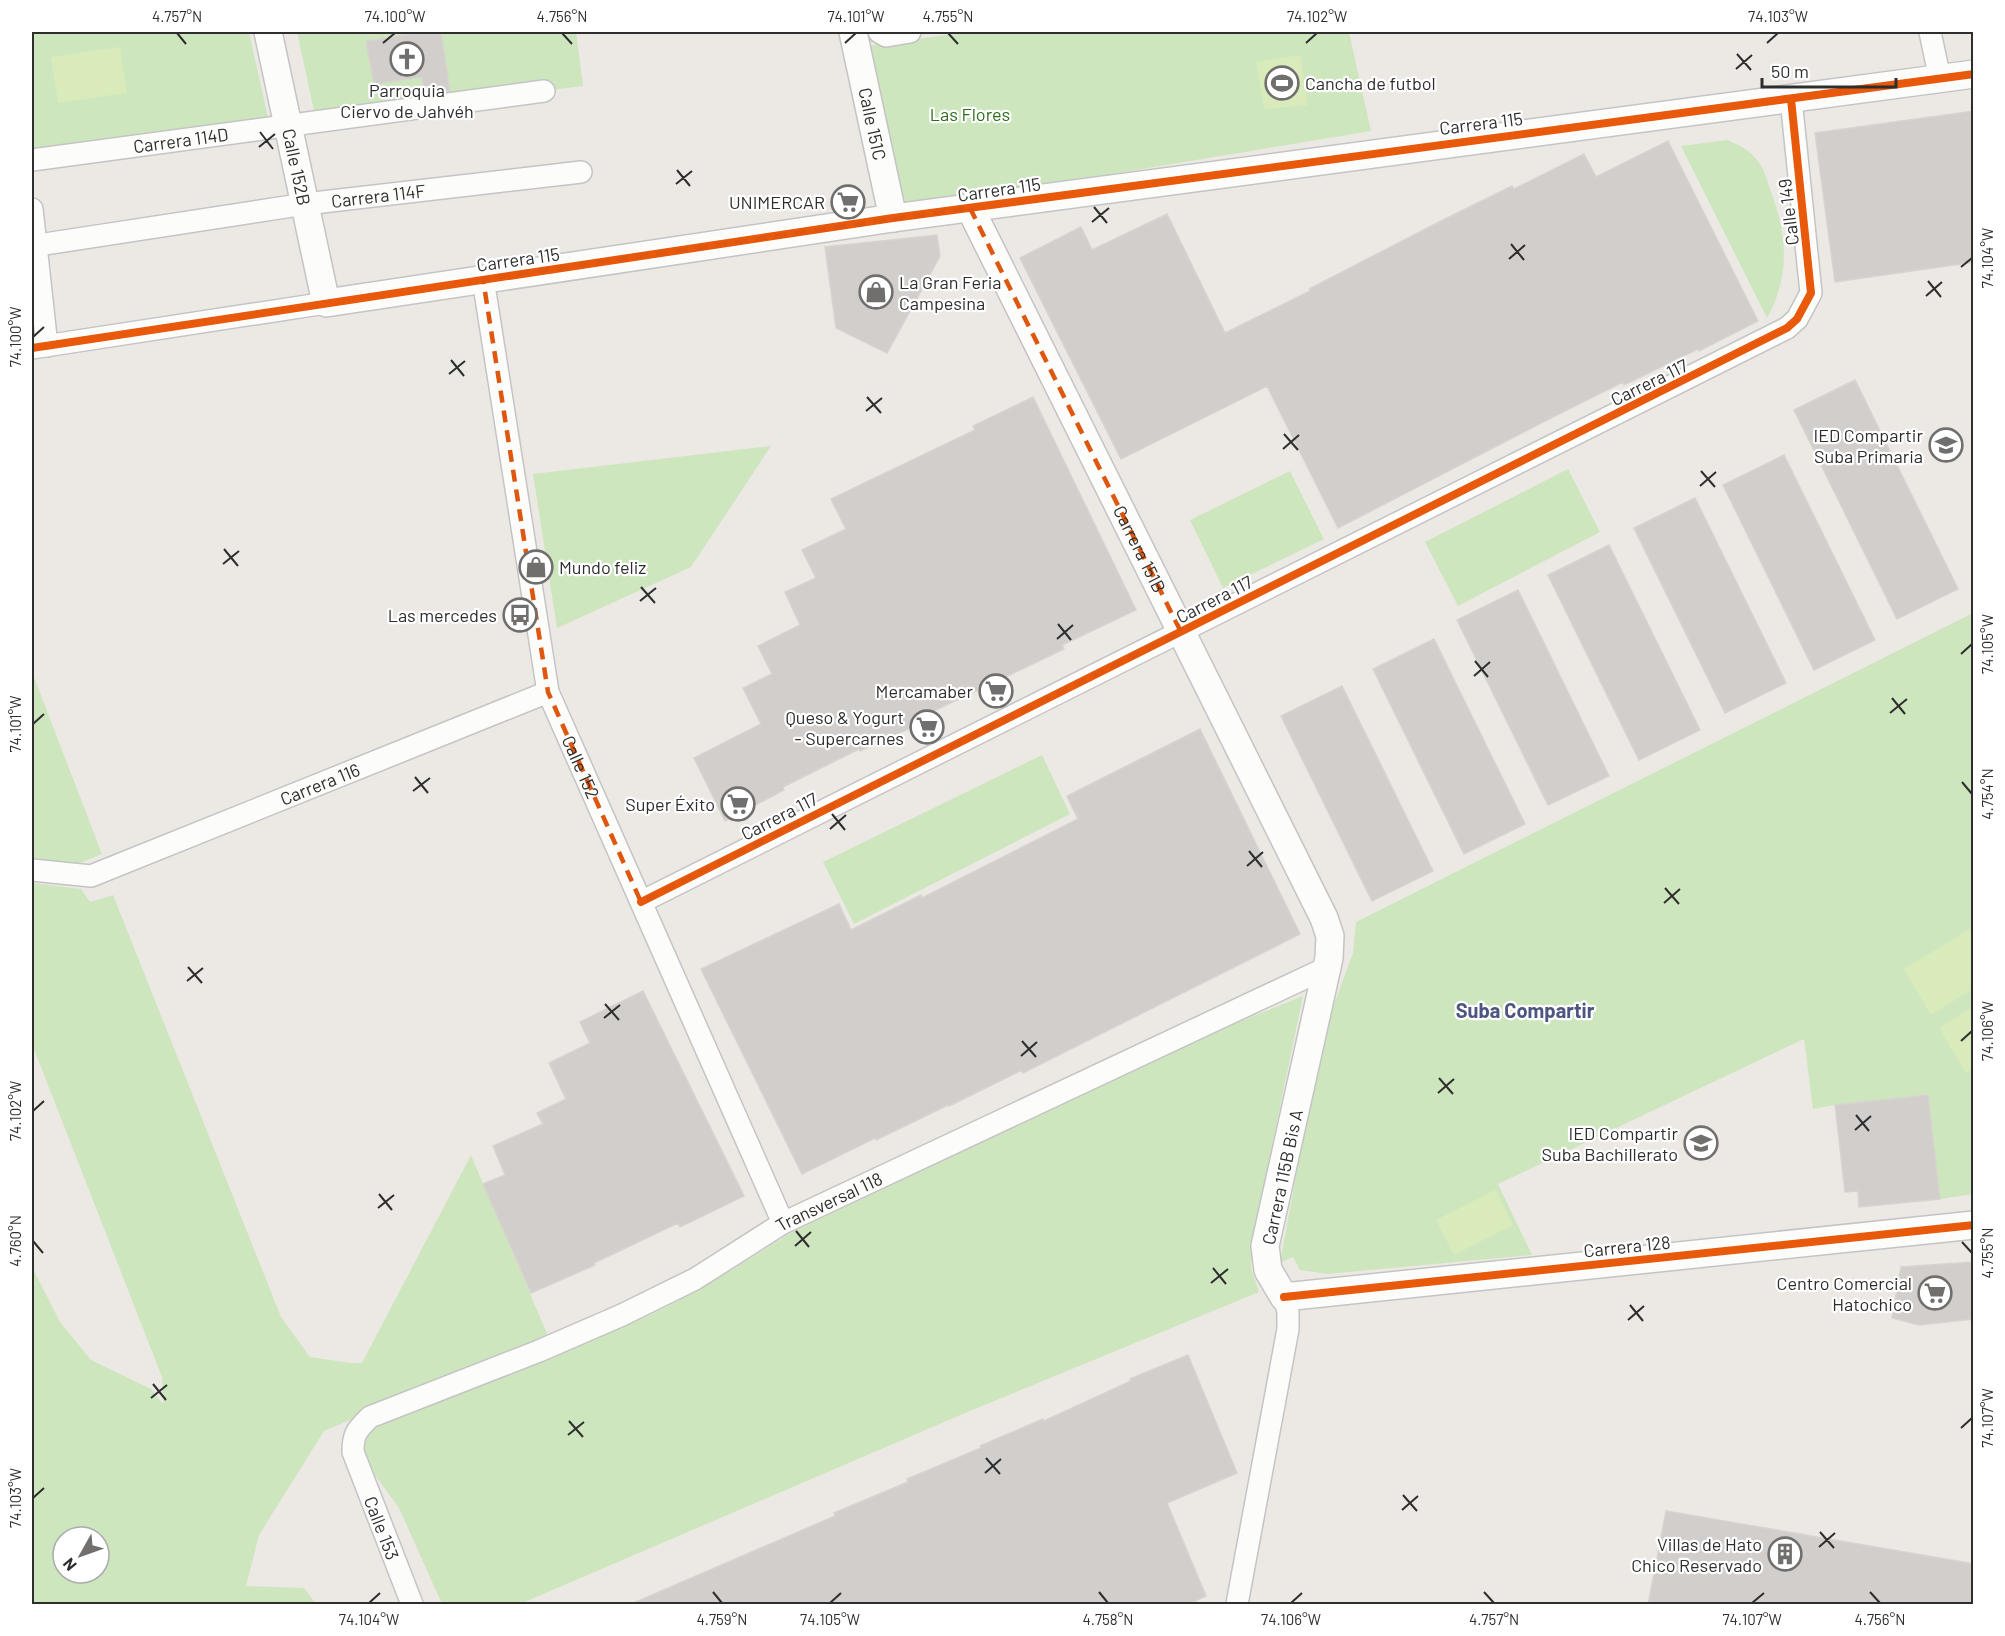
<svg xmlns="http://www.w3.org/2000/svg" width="2005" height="1636" font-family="Barlow,sans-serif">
<rect width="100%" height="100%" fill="#ece8e4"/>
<path fill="#cee6be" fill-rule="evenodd" d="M32 32H249L270 127 32 160Z
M297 32H576L583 86 316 120Z
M968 32H1349L1371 131 900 209 866 46Z
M1727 140C1739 145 1752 151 1760 164 1765 171 1767 181 1770 189 1787 234 1791 275 1767 318L1681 146Z
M771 446 691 567 557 628 533 474Z
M1568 469 1600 532 1458 606 1425 542Z
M1290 471 1324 539 1223 588 1190 520Z
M1973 613V1194L1940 1199 1835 1105 1813 1109 1804 1039 1498 1184 1532 1255 1327 1274 1300 1270 1293 1257 1280 1263 1321 1039 1353 953 1356 922Z
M32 672 102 854 75 865 32 859Z
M1042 755 1070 814 854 924 823 862Z
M32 883 81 889 90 902 113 895 281 1317 310 1357 351 1363H362L471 1155 548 1336 324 1431 259 1535 246 1586 304 1588 316 1604H32V1267L60 1322 91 1360 151 1389 163 1404 162 1377 32 1044ZM63 1537H99V1573H63Z
M1303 996 1260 1203 1253 1246 1251 1268 1259 1292 958 1416 520 1604H442L399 1508 367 1464 361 1449 369 1427C463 1390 558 1356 650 1315 699 1292 746 1261 792 1232L1234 1024Z"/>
<path fill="#d9eabb" d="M120 47 127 93 58 103 51 57Z
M1300 55 1308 105 1264 109 1256 62Z
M1973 927V989L1931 1015 1904 969Z
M1973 1007V1069L1966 1073 1939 1028Z
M1495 1190 1513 1225 1454 1255 1436 1220Z"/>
<path fill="#d1cecb" stroke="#d7d4d0" stroke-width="1.5" d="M425 32H441L450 91 424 94 422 77 374 84 366 41Z
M1974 111V262L1835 282 1815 133Z
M1668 141 1758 321 1699 351 1698 349 1624 385 1623 382 1553 417 1338 528 1267 386 1121 459 1020 258 1081 227 1092 250 1167 214 1225 333 1310 291 1309 289 1441 221 1512 186 1514 189 1584 154 1596 177Z
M937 235 940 256 887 353 836 328 825 247Z
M1855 380 1958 589 1897 619 1794 410Z
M1033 397 1136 610 1062 645 1064 649 921 717 923 722 860 751 859 749 783 787 784 790 725 821 694 758 761 724 743 688 772 674 758 646 800 625 785 592 816 578 802 550 846 529 831 499 975 430 973 426Z
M1784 455 1875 640 1814 670 1723 485Z
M1695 498 1786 683 1725 713 1634 528Z
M1609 545 1700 730 1639 760 1548 575Z
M1518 590 1609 776 1548 805 1457 620Z
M1434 639 1525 824 1464 854 1373 669Z
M1342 686 1433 871 1372 901 1281 716Z
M1200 729 1300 934 1023 1073 1022 1070 949 1106 948 1105 876 1140 875 1138 802 1174 701 969 839 904 851 930 921 895 922 898 1078 819 1067 796Z
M643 991 744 1196 680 1227 678 1223 594 1263 595 1265 531 1293 483 1184 505 1175 493 1146 543 1124 537 1113 566 1099 549 1063 590 1043 580 1022Z
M1928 1095 1940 1199 1859 1207 1858 1191 1845 1192 1835 1105Z
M1974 1262V1319L1919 1325 1892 1318 1901 1267Z
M1188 1355 1237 1473 1167 1503 1206 1596 1187 1605H629L835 1516 834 1513 908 1482 907 1479 981 1448 980 1446 1043 1419 1044 1421 1131 1381 1130 1379Z
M1666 1511 1974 1564V1605H1648Z"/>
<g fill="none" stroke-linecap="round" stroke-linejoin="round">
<g stroke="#c5c4c5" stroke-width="24">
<g id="minor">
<path d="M879 32 886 36 910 32"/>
<path d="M1930 32 1940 79"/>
<path id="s1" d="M32 160 544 91"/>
<path d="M32 209 47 346"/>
<path id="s2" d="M32 246 305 204 581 172"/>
<path id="s3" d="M483 279 548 692 783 1223"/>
<path d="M32 348 326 303"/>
<path id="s4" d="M32 870 91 876 548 692"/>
<path d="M641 902 1787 328 1797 319 1811 293 1791 99"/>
<path id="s5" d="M412 1604 353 1452C353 1433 357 1430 370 1417L539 1351 622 1315 695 1279 783 1223 1326 968"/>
<path d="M1237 1604 1288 1329V1312L1284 1297"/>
</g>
</g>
<g stroke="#c5c4c5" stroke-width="30">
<g id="tertiary">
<path id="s6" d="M268 32 326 303 893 218 1974 74"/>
<path id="s7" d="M853 32 893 218"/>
<path id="s8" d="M970 208 1324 918 1330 936 1329 958 1265 1246 1268 1270 1284 1297 1974 1225"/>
</g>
</g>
<use href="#minor" stroke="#fcfcfb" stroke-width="21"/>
<use href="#tertiary" stroke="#fcfcfb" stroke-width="27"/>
<g stroke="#fff" stroke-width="11">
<path id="cycleway" d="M32 348 893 218 1974 74
M641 902 1787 328 1797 319 1811 293 1791 99
M1284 1297 1974 1225"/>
</g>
<use href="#cycleway" stroke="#e8590c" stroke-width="8"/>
</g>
<path fill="none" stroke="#df570e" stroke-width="4.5" stroke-dasharray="12 8" stroke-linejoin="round" d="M970 208 1181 632 641 902 548 692 483 279Z"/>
<path fill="none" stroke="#2e2e2e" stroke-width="2" d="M177 33 186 44M562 33 572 44M948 33 958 44M383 43 395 33M845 43 856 33M1306 43 1317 33M1767 43 1778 33M1737 54 1751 70M1736 69 1752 55M260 132 273 149M259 147 275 134M677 170 690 186M676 184 692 171M1094 207 1107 223M1092 222 1109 208M1511 244 1524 260M1509 259 1525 245M1961 267 1972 258M1928 281 1941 297M1926 296 1942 282M33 337 44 327M451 360 464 376M449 374 465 361M867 397 881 413M866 411 882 398M1284 434 1298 450M1283 449 1299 435M1701 471 1715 487M1700 486 1716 472M224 549 238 566M223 564 239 551M641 587 655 603M640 601 656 588M1058 624 1071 640M1057 639 1073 625M1961 654 1972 644M1475 661 1488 677M1474 676 1490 662M1892 698 1905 714M1890 713 1907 699M33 724 44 714M415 777 428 793M1962 782 1972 794M413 791 430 778M832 814 845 830M830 829 846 815M1249 851 1262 867M1247 866 1263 852M1665 888 1679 904M1664 903 1680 889M188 967 202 983M187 981 203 968M605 1004 619 1020M604 1018 620 1005M1022 1041 1036 1057M1961 1041 1972 1031M1021 1056 1037 1042M1439 1078 1453 1094M1438 1093 1454 1079M33 1111 44 1101M1856 1115 1869 1131M1855 1130 1871 1116M379 1194 392 1210M378 1208 394 1195M796 1231 809 1247M33 1241 43 1253M1962 1242 1972 1253M795 1246 811 1232M1213 1268 1226 1284M1211 1283 1228 1269M1630 1305 1643 1321M1628 1320 1644 1306M153 1384 166 1400M151 1398 167 1385M569 1421 583 1437M1961 1428 1972 1418M568 1435 584 1422M986 1458 1000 1474M985 1473 1001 1459M1403 1495 1417 1511M33 1498 44 1488M1402 1510 1418 1496M1820 1532 1834 1548M1819 1547 1835 1533M713 1592 722 1603M1099 1592 1108 1603M1484 1592 1494 1603M1870 1592 1880 1603M369 1603 380 1593M830 1603 841 1593M1291 1603 1302 1593M1752 1603 1764 1593"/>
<defs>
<g id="church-ring" transform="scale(1.725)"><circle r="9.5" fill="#fff" stroke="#706f6e" stroke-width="1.5"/><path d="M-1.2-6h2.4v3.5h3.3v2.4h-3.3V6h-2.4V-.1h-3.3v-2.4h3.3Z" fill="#706f6e"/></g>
<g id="stadium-ring" transform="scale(1.725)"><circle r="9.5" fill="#fff" stroke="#706f6e" stroke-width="1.5"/><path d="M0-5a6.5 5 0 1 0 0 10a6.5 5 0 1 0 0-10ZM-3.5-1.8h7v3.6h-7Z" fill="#706f6e"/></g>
<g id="supermarket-ring" transform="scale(1.725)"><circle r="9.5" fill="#fff" stroke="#706f6e" stroke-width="1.5"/><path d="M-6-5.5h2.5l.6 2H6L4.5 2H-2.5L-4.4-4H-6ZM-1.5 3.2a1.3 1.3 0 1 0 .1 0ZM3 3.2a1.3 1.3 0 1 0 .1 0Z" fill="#706f6e"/></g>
<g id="shop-ring" transform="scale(1.725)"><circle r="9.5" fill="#fff" stroke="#706f6e" stroke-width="1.5"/><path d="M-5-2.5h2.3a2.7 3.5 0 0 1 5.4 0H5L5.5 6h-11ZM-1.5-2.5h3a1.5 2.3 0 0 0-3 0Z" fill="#706f6e"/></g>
<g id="school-ring" transform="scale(1.725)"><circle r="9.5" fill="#fff" stroke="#706f6e" stroke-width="1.5"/><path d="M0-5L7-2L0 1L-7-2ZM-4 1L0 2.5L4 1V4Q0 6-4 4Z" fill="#706f6e"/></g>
<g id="bus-ring" transform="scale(1.725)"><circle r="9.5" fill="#fff" stroke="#706f6e" stroke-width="1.5"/><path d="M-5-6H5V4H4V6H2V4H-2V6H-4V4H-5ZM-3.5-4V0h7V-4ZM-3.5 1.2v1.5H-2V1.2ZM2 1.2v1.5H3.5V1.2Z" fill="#706f6e"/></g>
<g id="building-ring" transform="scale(1.725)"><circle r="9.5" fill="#fff" stroke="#706f6e" stroke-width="1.5"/><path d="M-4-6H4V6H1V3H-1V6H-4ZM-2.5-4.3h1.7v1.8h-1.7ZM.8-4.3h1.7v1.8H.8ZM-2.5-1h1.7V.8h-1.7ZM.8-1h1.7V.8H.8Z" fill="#706f6e"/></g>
</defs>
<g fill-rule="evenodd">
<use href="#church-ring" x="407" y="59"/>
<use href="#stadium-ring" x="1282" y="83"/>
<use href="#supermarket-ring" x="848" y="202"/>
<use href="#shop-ring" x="876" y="292"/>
<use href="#school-ring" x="1946" y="445"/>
<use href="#shop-ring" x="536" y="567"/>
<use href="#bus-ring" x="520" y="615"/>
<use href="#supermarket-ring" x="996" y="691"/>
<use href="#supermarket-ring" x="927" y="727"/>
<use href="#supermarket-ring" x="738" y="804"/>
<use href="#school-ring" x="1701" y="1143"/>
<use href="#supermarket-ring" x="1935" y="1293"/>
<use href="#building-ring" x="1785" y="1554"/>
</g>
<g text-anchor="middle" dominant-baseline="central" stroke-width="4.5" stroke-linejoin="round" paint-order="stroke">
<g font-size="18" fill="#2e2e2e" stroke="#fff" text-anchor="end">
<text x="1305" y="83" text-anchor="start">Cancha de futbol</text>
<text x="407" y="90" text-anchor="middle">Parroquia<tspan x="407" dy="21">Ciervo de Jahvéh</tspan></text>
<text x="825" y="202">UNIMERCAR</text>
<text x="899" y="282" text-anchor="start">La Gran Feria<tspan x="899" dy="21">Campesina</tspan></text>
<text x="1923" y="435">IED Compartir<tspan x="1923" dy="21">Suba Primaria</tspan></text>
<text x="559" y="567" text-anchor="start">Mundo feliz</text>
<text x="497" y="615">Las mercedes</text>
<text x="973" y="691">Mercamaber</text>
<text x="904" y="717">Queso &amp; Yogurt<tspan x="904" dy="21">- Supercarnes</tspan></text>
<text x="715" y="804">Super Éxito</text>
<text x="1678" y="1133">IED Compartir<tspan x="1678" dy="21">Suba Bachillerato</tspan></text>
<text x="1912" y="1283">Centro Comercial<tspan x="1912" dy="21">Hatochico</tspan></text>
<text x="1762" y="1544">Villas de Hato<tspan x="1762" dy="21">Chico Reservado</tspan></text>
</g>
<g font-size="18" fill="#2c6e1b" stroke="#fff">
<text x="970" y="114">Las Flores</text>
</g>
<g font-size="18" fill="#2e2e2e" stroke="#fff">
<text transform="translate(1481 123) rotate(-7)">Carrera 115</text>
<text stroke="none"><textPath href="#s7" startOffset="94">Calle 151C</textPath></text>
<text stroke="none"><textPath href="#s1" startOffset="150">Carrera 114D</textPath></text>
<text stroke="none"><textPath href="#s6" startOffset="138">Calle 152B</textPath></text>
<text transform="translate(999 189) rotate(-8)">Carrera 115</text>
<text stroke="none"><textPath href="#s2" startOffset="350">Carrera 114F</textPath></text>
<text transform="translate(1788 212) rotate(-97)">Calle 149</text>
<text transform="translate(518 259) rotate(-8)">Carrera 115</text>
<text transform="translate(1649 382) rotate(-26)">Carrera 117</text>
<text stroke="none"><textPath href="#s8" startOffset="381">Carrera 151B</textPath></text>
<text transform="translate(1214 599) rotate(-27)">Carrera 117</text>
<text stroke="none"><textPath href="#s3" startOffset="500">Calle 152</textPath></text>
<text stroke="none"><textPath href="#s4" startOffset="306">Carrera 116</textPath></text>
<text transform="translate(779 816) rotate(-27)">Carrera 117</text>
<text transform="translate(1282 1177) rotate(-78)">Carrera 115B Bis A</text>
<text stroke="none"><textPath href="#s5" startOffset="712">Transversal 118</textPath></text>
<text transform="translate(1627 1246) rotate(-6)">Carrera 128</text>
<text transform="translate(382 1528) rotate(69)">Calle 153</text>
</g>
<g font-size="20" font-weight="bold" fill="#4d5680" stroke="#fff">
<text x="1525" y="1010">Suba Compartir</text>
</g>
</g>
<rect width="2005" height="1636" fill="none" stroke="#ffffff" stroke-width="66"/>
<g transform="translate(81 1555) rotate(230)"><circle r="28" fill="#ffffff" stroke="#ababab" stroke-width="1.5"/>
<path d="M0-4.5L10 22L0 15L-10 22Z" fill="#706f6e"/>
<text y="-9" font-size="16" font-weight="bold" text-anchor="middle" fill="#2e2e2e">N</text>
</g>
<path d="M1762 78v9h134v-9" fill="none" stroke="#2e2e2e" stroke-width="3"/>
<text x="1771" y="78" font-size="18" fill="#2e2e2e" stroke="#ffffff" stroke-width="4.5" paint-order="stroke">50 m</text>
<rect x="33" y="33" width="1939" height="1570" fill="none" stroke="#2e2e2e" stroke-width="2"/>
<g font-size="15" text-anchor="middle" fill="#2e2e2e">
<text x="177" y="22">4.757°N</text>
<text x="395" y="22">74.100°W</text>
<text x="562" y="22">4.756°N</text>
<text x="856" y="22">74.101°W</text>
<text x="948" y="22">4.755°N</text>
<text x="1317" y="22">74.102°W</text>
<text x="1778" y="22">74.103°W</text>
<text transform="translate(1988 258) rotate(-90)" y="5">74.104°W</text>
<text transform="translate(16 337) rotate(-90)" y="5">74.100°W</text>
<text transform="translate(1988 644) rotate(-90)" y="5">74.105°W</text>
<text transform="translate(16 724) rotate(-90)" y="5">74.101°W</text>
<text transform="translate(1988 794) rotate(-90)" y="5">4.754°N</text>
<text transform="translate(1988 1031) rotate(-90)" y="5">74.106°W</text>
<text transform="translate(16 1111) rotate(-90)" y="5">74.102°W</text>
<text transform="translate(16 1241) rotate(-90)" y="5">4.760°N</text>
<text transform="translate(1988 1253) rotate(-90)" y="5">4.755°N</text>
<text transform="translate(1988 1418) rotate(-90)" y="5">74.107°W</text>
<text transform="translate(16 1498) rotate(-90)" y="5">74.103°W</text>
<text x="369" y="1625">74.104°W</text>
<text x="722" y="1625">4.759°N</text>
<text x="830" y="1625">74.105°W</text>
<text x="1108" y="1625">4.758°N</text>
<text x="1291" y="1625">74.106°W</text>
<text x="1494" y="1625">4.757°N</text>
<text x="1752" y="1625">74.107°W</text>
<text x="1880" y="1625">4.756°N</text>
</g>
</svg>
